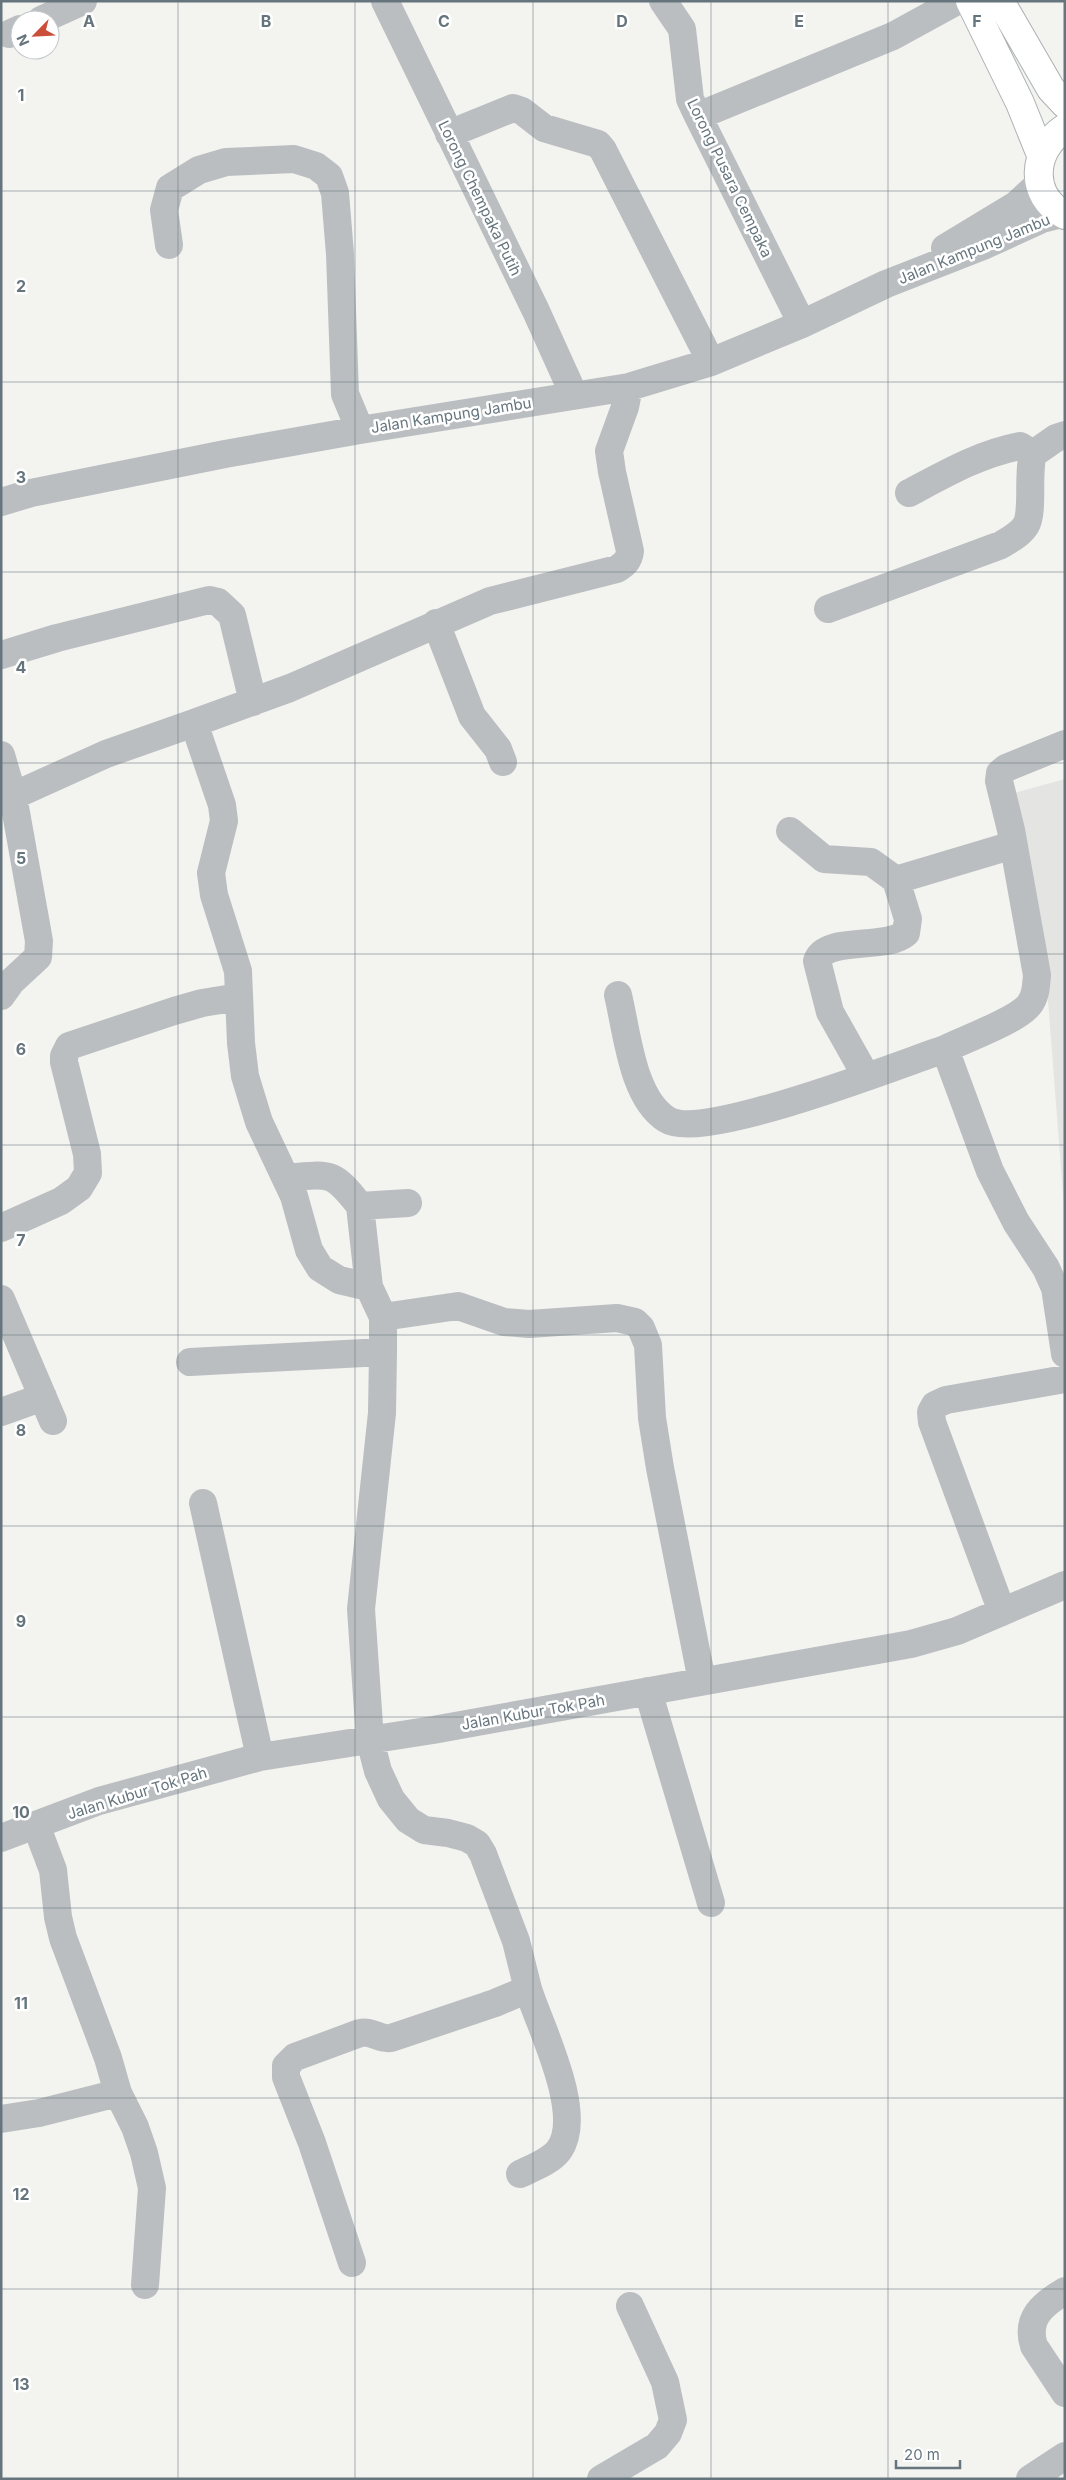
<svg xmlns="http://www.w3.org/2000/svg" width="1066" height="2480" font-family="Inter,sans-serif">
<rect width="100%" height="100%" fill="#f3f3f0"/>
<path fill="#e4e4e3" d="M1065 779V1220L1045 962 1011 794Z"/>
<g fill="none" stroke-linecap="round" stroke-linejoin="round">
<g stroke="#acb1b3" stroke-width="30">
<path id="major" d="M970 1 1020 103 1041 155
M1000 1 1051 89 1065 104
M1065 128C1032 150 1028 195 1065 215"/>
</g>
<path stroke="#babec1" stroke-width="28" d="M385 1 536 311 574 395
M663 1 682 29 690 99 698 116 802 324
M41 20 83 1
M9 34 20 29
M698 116 893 36 957 1
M449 134 513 108 522 111 544 128 598 144 603 150 711 362
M169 245 164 210 170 188 199 170 226 162 294 159 316 166 329 176 335 193 340 254 345 394 360 430
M945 248 1016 205 1040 183
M909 493C945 474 979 454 1020 446L1033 454
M1 502 31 493 225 454 360 430 629 387 711 362 802 324 886 284 983 246 1042 219 1062 214
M828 609 1001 545C1009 540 1021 534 1026 525 1034 511 1027 473 1033 454L1056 438 1065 435
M436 623 472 716 498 749 503 762
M1 655 57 638 209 600 218 602 232 615 253 702
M194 723 290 688 490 601 617 569C625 564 629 560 630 551L612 472 609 451 625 407 629 387
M1065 744 1006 768 1000 773 999 781 1011 830 1037 975C1036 986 1036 996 1029 1005 1016 1021 965 1039 945 1049L990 1171 1016 1222 1046 1268 1055 1288 1065 1354
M1 755 13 796 106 754 194 723 222 805 224 821 211 873 214 895 238 971 241 1043 245 1076 259 1122 294 1196 309 1250 320 1268 339 1280 369 1287 383 1317V1352L382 1413 361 1609 370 1740 378 1771 391 1799 408 1820 424 1830 448 1833 467 1838 477 1844 483 1854 516 1941 528 1989 495 2003 391 2038C379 2040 372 2030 360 2033L295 2057 286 2066V2077L312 2143 352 2263
M1 801 13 796 39 941 38 957 11 982 1 996
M790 831 824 859 871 862 896 880 908 919 906 933C886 951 826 935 817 961L830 1012 866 1076
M896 880 1013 845
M618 995C627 1032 632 1097 666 1119 701 1143 900 1064 945 1049
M286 1178C330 1174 332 1170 360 1206L408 1203
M360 1206 369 1287
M1 1228 61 1201 79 1188 88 1173 87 1154 64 1062V1056L69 1046 174 1011 202 1003 239 997
M1 1299 53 1421
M383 1317 458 1306 504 1322 529 1324 617 1318 635 1322 641 1328 648 1345 652 1418 660 1468 702 1681
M190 1362 383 1352
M1 1412 43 1397
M203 1503 260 1757
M1002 1612 932 1422 931 1412 935 1405 946 1400 1065 1379
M648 1691 711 1903
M1 1838 99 1801 260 1757 433 1730 911 1644 957 1631 1065 1585
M118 2093 135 2127 144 2153 152 2188 145 2285
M1 2119 39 2113 118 2093 108 2058 63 1938 58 1917 53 1870 36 1825
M520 2174C532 2168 550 2162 559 2150 585 2114 540 2027 528 1989
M1065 2291C1043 2304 1025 2318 1034 2346L1065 2393
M601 2479 657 2446 668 2433 673 2420 665 2382 630 2306
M1030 2479 1065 2456"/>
<use href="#major" stroke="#fff" stroke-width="28"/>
</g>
<path fill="none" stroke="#66757d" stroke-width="1" stroke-opacity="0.55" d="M178 1V2479M355 1V2479M533 1V2479M711 1V2479M888 1V2479M1 191H1065M1 382H1065M1 572H1065M1 763H1065M1 954H1065M1 1145H1065M1 1335H1065M1 1526H1065M1 1717H1065M1 1908H1065M1 2098H1065M1 2289H1065"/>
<g text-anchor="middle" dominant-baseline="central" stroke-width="5" stroke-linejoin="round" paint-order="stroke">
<g font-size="15" fill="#66757d" stroke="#fff">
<text transform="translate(730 178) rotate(64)">Lorong Pusara Cempaka</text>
<text transform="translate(480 198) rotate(64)">Lorong Chempaka Putih</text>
<text transform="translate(974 249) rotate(-22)">Jalan Kampung Jambu</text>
<text transform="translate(451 415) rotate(-9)">Jalan Kampung Jambu</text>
<text transform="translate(533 1712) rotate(-10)">Jalan Kubur Tok Pah</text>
<text transform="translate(137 1793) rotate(-17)">Jalan Kubur Tok Pah</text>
</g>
</g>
<g font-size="16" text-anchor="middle" font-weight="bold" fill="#66757d" stroke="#fff" stroke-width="5" stroke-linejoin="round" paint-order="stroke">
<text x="89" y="27">A</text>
<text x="266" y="27">B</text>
<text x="444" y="27">C</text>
<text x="622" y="27">D</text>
<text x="799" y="27">E</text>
<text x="977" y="27">F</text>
<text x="21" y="101">1</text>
<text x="21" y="292">2</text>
<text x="21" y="483">3</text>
<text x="21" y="673">4</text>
<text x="21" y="864">5</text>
<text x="21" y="1055">6</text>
<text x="21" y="1246">7</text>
<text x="21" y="1436">8</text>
<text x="21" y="1627">9</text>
<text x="21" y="1818">10</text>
<text x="21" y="2009">11</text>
<text x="21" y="2200">12</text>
<text x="21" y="2390">13</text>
</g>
<rect width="1066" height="2480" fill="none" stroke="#66757d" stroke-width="5"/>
<g transform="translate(35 35) rotate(246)"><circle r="24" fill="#ffffff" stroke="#c2c8cb"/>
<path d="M0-4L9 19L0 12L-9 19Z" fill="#ca4e39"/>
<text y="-8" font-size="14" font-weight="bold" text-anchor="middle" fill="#66757d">N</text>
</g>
<path d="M896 2460v8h64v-8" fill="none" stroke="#66757d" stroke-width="2.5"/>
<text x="904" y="2460" font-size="15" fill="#66757d" stroke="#ffffff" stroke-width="4" paint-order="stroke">20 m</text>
</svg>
